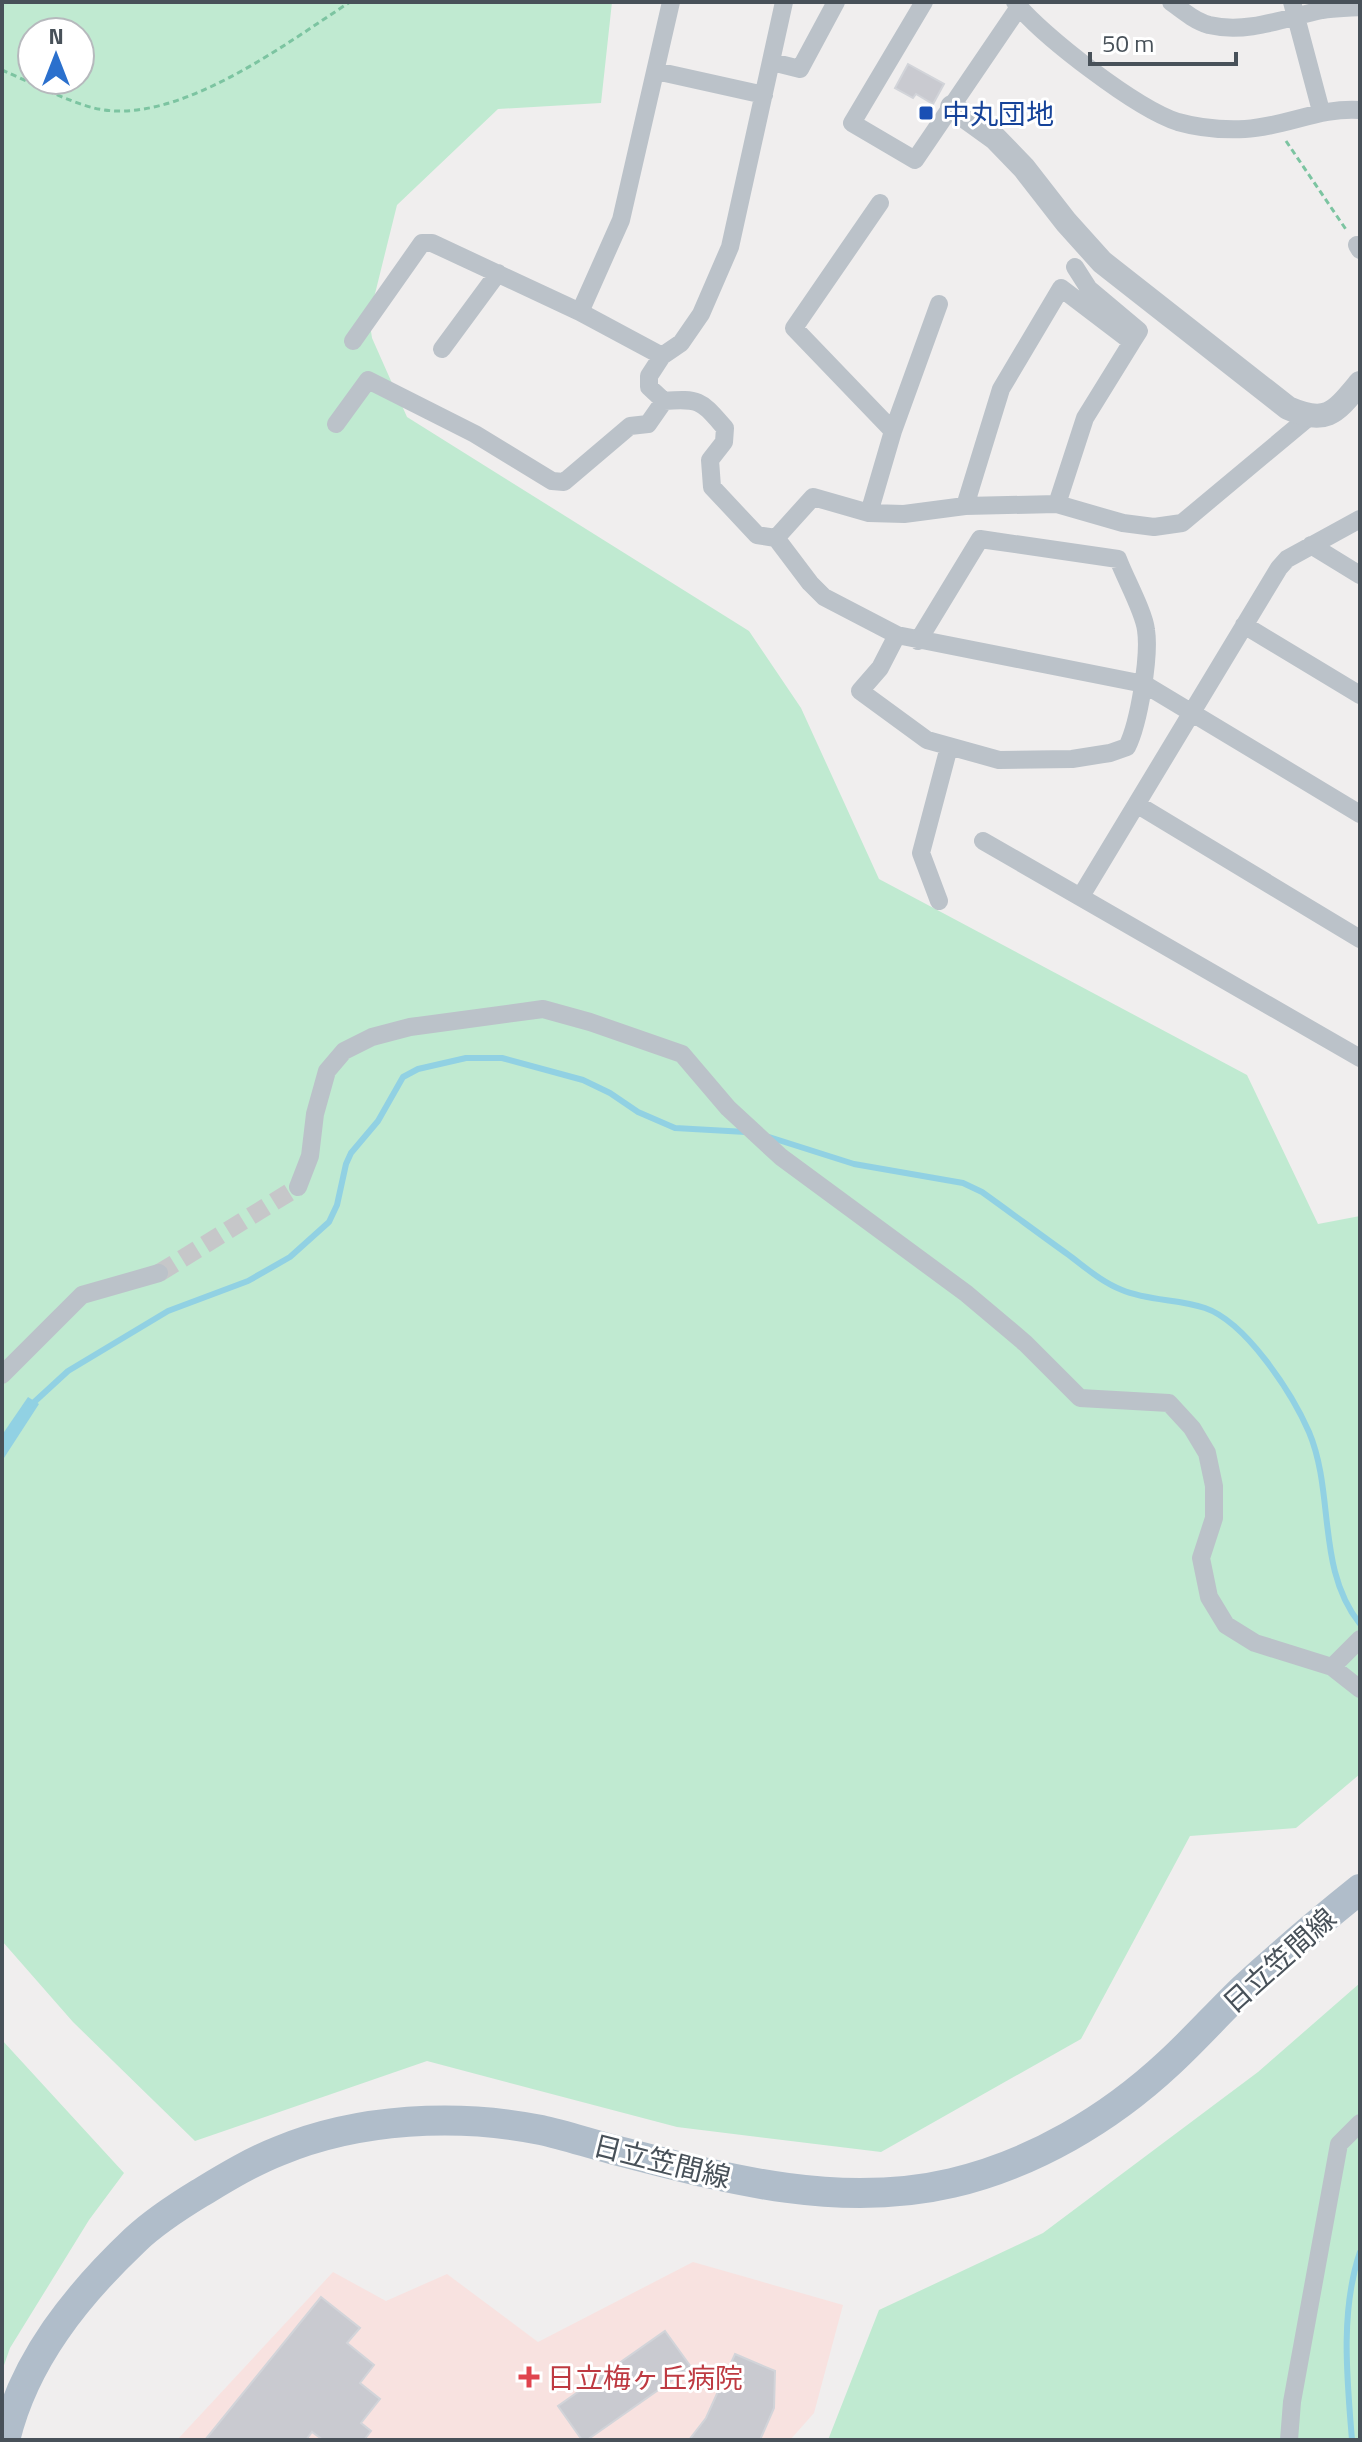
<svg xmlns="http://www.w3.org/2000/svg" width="1362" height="2442" font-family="'Titillium Web','Noto Sans JP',sans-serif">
<rect width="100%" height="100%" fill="#f0eeee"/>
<path fill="#f8e2e0" d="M693 2262 843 2305 814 2413 790 2440H177L333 2272 386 2301 447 2274 538 2342Z"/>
<path fill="#c0ead1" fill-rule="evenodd" d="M2 2H612L601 103 498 109 397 205 369 318 372 338 407 417 749 631 801 708 879 879 1247 1075 1318 1224 1360 1216V1774L1296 1828 1190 1836 1081 2039 881 2152 677 2127 427 2061 195 2141 73 2022 2 1941ZM32 32H80V80H32Z
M1360 1983V2440H828L879 2310 1043 2233 1258 2072Z
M2 2040 124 2173 89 2220 10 2348 2 2371Z"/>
<path fill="#91d1e3" d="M28 1397 39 1404 2 1461V1435Z"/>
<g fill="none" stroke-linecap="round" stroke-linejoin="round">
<path stroke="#91d1e3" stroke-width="6" d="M769 1137 854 1164 963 1183 982 1192C1010 1212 1038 1233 1066 1253 1084 1266 1101 1282 1122 1290 1148 1301 1179 1299 1205 1308 1246 1322 1292 1393 1309 1432 1335 1494 1316 1569 1360 1624
M31 1405 68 1371 168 1311 248 1281 290 1257 329 1222 337 1205 346 1164 351 1153 378 1121 403 1077 418 1069 466 1058H502L583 1080 610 1093 638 1112 675 1128 746 1132
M1352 2440C1347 2379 1340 2311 1360 2252"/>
</g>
<path fill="#c9cad0" stroke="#d2d4d9" stroke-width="2" d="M908 64 944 84 933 104 916 94 913 98 895 88Z
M321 2297 360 2328 347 2343 374 2365 360 2383 380 2399 361 2423 371 2431 364 2440H323L312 2432 306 2440H205Z
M665 2331 691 2367 587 2440H582L558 2406Z
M735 2354 775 2371 774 2408 760 2440H689L706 2418Z"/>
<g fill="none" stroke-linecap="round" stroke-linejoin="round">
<path stroke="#c6c7c9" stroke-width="18" stroke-dasharray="18 9" stroke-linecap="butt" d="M159 1273 298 1187"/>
<path stroke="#7cc4a1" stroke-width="3" stroke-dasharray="6 4" stroke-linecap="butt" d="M2 70C30 82 66 101 94 108 175 128 285 44 350 2
M1286 141 1347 231"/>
<path stroke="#bbc2c9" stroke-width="18" d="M784 2 730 247 701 314 681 343 662 356 649 376V387L664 401C701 398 701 401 725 428L724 442 710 460 712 487 757 535 776 538 810 583 824 597 897 635 1144 684 1360 814
M924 2 852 123 915 160 1019 7
M1015 2C1042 36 1137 109 1178 122 1199 128 1224 130 1245 129 1285 127 1320 107 1360 110
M1171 2C1183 11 1195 21 1209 25 1247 34 1285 18 1322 10 1334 8 1347 8 1360 7
M1292 2 1321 111
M772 62 800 69 836 2
M656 71 764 95
M880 203 794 328 893 431 869 513 904 514 965 506 1057 504 1123 523 1154 527 1182 523 1309 417
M1357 245 1360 250
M1075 267 1089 289 1139 331 1132 342
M580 312 621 220 671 2
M353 341 422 243H432L580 312 662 356
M442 349 498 273
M336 424 368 380 475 434 552 481 564 482 630 426 648 424 664 401
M893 431 939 304
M965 506 1001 389 1061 288 1132 342 1085 418 1057 504
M776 538 813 497 869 513
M1311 545 1360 575
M1244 625 1360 695
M897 635 880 668 860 691 927 740 999 760 1072 759 1110 753 1127 747C1139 723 1150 656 1146 630 1144 612 1125 578 1118 559L980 539 918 641
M1138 805 1360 939
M983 841 1360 1058
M1081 896 1279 568 1287 559 1360 519
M939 901 921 853 949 747
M298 1187 310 1156 315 1114 327 1071 344 1051 372 1037 410 1027 543 1009 590 1022 682 1054 728 1108 781 1157 967 1294 1025 1343 1080 1398 1169 1403 1192 1428 1207 1453 1214 1486V1518L1201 1558 1209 1597 1226 1625 1255 1643 1332 1667 1360 1689
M2 1375 82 1295 159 1273
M1332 1667 1360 1639
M1289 2440 1292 2402 1339 2144 1360 2123"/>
<path stroke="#bbc2c9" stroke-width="24" d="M952 107 995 138 1024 168 1066 222 1102 262 1288 408C1327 425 1335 413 1360 383"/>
<path stroke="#b0bdca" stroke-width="30" d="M5 2440C24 2360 77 2295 135 2240 155 2221 177 2207 200 2193 225 2178 251 2162 279 2151 358 2118 457 2113 541 2130 564 2135 588 2143 611 2149 723 2178 837 2210 952 2183 1033 2164 1109 2119 1169 2063 1195 2039 1218 2013 1243 1989 1281 1954 1320 1921 1360 1889"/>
</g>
<rect fill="#1a4fb4" stroke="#fff" stroke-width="3" x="918" y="105" width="16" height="16" rx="4"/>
<path fill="#e0444e" stroke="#fff" stroke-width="3" d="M525 2365h8v8h8v8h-8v8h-8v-8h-8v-8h8z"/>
<g text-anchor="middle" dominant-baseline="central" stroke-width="6" stroke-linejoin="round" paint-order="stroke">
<g font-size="28" fill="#164399" stroke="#fff" text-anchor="start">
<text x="942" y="113">中丸団地</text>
</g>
<g font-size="28" fill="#485159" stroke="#fff">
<text transform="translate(1279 1960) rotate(-42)">日立笠間線</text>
<text transform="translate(662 2161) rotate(14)">日立笠間線</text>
</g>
<g font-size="28" fill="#be3a42" stroke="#fff" text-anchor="start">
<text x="547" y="2377">日立梅ヶ丘病院</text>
</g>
</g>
<rect width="1362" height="2442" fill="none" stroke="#485159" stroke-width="8"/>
<g transform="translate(56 56)"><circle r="38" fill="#ffffff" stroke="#b6b9bd" stroke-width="2"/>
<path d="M0-6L14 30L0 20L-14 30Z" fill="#2b70cd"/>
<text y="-12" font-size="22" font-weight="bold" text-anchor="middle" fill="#485159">N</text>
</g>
<path d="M1090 52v12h146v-12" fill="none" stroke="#485159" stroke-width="4"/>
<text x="1102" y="52" font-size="24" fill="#485159" stroke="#ffffff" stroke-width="6" paint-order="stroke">50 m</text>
</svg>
